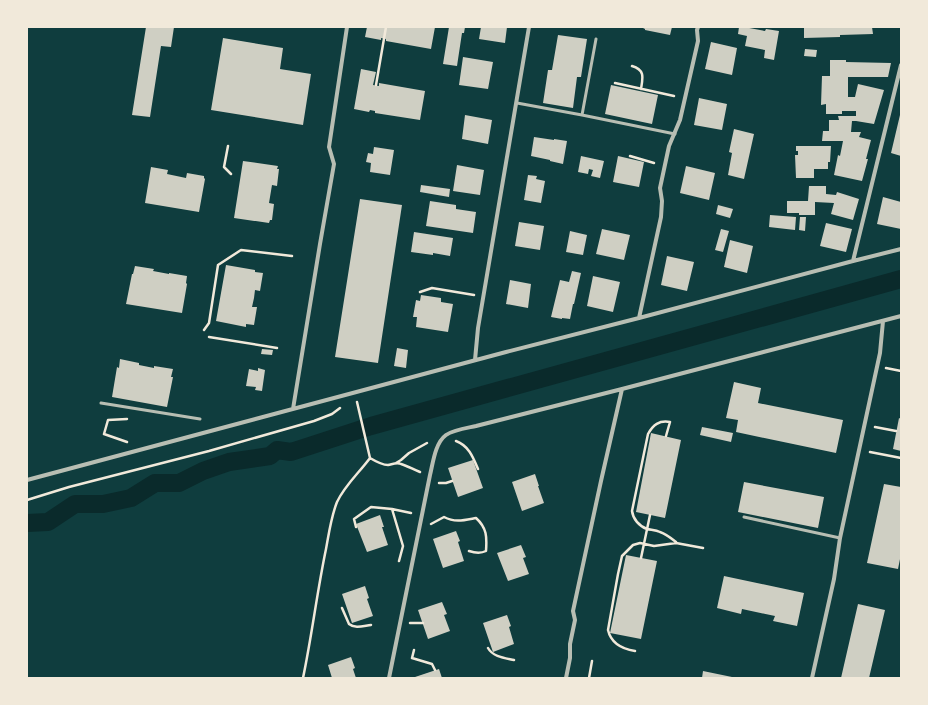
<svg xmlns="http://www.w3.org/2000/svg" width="928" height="705" font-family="'IBM Plex Sans',sans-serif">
<rect width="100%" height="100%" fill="#0f3d3e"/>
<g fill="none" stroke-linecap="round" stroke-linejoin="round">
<path stroke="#0a2a2b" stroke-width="18" d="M27 523 48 522 75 504H103L131 498 155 483H179L203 471 229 462 270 456 277 450 291 452 371 426 901 279"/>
</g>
<path fill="#cfcfc3" d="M146 27H174L171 47 161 46 150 117 132 115Z
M367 27H435L431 49 386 41V39L381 38V40L365 37Z
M449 27H465L464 33H462L457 66 443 64Z
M481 27H507L505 43 479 39Z
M641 27H672L670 35 645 30V29Z
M739 27H744L765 31 766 29 779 31 774 60 764 58 765 50 745 46 747 36 738 34Z
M804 27H872L873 34 840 35V37L804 38Z
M558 35 587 39 581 77H577L573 108 543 103 548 70H552Z
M223 38 283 48 280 69 311 74 303 125 211 110Z
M711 42 737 48 732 75 705 69Z
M805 49 817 50 816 57 804 56Z
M463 57 493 62 488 89 459 85Z
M830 60H846V62L891 63 888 77H848V97H855L858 84 884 90 874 124 856 121H852L851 132H861L859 137 871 140 866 159H868L862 181 834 175 838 155 840 156 843 141H822L823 131H829V120H839L838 116H856V111H842V114H826V104L821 105 822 76H830Z
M361 69 376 72 373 85 379 86V83L425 91 420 120 375 113V111L370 110 369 112 354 109Z
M611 85 658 95 652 124 605 114Z
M699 98 727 104 722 130 694 125Z
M465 115 492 120 488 144 462 139Z
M900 115H901V156L891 153Z
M734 129 754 134 744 179 728 175 732 153 729 152Z
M534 137 554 140V139L567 141 563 164 550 161V160L531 156Z
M796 146H831L830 162H828V169H814V178H796L795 155H798V151H796Z
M374 147 394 150 390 175 370 172 371 163 366 162 368 153 373 154Z
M581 156 604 161 600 178 591 176 593 170 589 169 588 174 578 172Z
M618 156 644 162 639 187 613 182Z
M243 161 278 166 277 169H279L277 186 272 185 269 203 274 204 272 220H270L269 223 234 218Z
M457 165 484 170 480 195 453 191Z
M686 166 715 173 709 200 680 193Z
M151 167 168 170 167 174 186 178 187 173 204 176V178L205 179 199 212 145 203Z
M528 175 537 176 536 179 545 181 541 203 524 200Z
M421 185 450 189 449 197 420 192Z
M809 186H826V194L836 195 837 192 859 199 853 220 831 214 834 203 815 202V215H799V213H787V201H808Z
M883 197 901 202V229L877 224Z
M360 199 402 205 378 363 335 357Z
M430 201 456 205V209L476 212 473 233 426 226Z
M718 205 733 209 730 218 716 214Z
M770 215 796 217 795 230 769 227Z
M800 217H806L805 231 799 230Z
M519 222 544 226 540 250 515 246Z
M826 223 852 229 846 252 820 246Z
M602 229 630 235 624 260 596 254Z
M721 229 729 231 723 252 715 250Z
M570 231 587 235 583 255 566 252Z
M414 232 453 238 450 256 433 253V255L411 252Z
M730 240 753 246 747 273 724 267Z
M667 256 694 262 687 291 661 285Z
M226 265 255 270V272L263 273 260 291 255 290 254 298 252 307H257L254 325 246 324V327L216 321Z
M135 266 154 269 153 271 169 274V273L187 276 186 283 187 284 182 313 126 304 132 274H133Z
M572 271 581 273 574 304H573L570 319 562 318V319L551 317 560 280 569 282Z
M593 276 620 282 613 312 587 306Z
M510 280 531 284 528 308 506 304Z
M421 295 441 298V302L453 304 448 332 416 327 417 317H413L416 300 420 301Z
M397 348 408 350 406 368 394 366Z
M262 349 273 350 272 355 261 354Z
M120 359 139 363V365L154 368V366L173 369 171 377H173L167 407 112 397 117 367 119 368Z
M258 368 265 370 262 391 255 390 256 387 246 386 249 369 258 371Z
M734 382 761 388 758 403 843 420 836 453 736 432 738 420 726 418Z
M899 418 901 419V451L893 449Z
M702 427 733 433 731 442 700 435Z
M651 433 681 440 665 518 636 512Z
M473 460 483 488 458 497 448 468Z
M535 474 539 486H538L544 503 522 511 512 482Z
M744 482 824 497 818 528 738 512Z
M884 484 901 487V554L898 569 867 563Z
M380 515 384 527H382L388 545 367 552 356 524Z
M456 531 460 541 458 542 464 561 443 568 433 539Z
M521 545 526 557 523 558 529 574 508 581 497 553Z
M626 555 657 561 641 639 610 633Z
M724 576 804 593 797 626 773 621 775 616 742 609 741 614 717 608Z
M365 586 369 598 367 599 373 616 352 623 342 594Z
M442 602 447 614 444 615 450 631 428 639 418 610Z
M858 604 885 610 869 678H841Z
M507 615 511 626 509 627 514 644 493 652 483 623Z
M351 657 355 668 353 669 356 678H332L328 665Z
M439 669 442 678H412Z
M703 671 732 677V678H702Z"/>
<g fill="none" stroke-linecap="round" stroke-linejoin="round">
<path stroke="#f1e9da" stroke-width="2.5" d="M632 66C645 70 643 77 641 89
M615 83 674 96
M376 85 386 27
M228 146 224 167 231 174
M630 156 654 163
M420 292 432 288 474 295
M204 330 209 323 218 265 241 250 292 256
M209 337 277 348
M886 368 901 371
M357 402 370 458C375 461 382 465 388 465 393 464 397 462 401 464 408 466 414 470 420 472
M875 427 896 431
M666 436 670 422C659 420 653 425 648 434L632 511C633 519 639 526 647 529 651 530 656 530 660 532 666 534 671 538 676 542
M456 441C469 446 473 457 478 469
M127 442 104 434 108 420 127 419
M870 452 901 458
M396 463 401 460 409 453 427 443
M439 483H446L452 481
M27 500 69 487 209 451 314 421 332 414 340 408
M392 509 411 513
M431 524 444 517C455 523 465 520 476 518 487 528 487 537 486 551 480 554 475 553 469 551
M356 527 354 519 371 507 392 509 403 546 399 561
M641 558 650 515
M342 608 349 624C355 629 363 626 371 625
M410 623H423
M488 648C493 657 505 658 514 660
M414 650 412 658 432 664 435 670
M635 651C622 649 611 643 608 630L618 574 622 556 633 545 640 543 654 546 676 543 703 548
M303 678C312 635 317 592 326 549 329 533 331 517 337 502 345 485 359 473 370 458
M589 678 592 661"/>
<path stroke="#b8beb3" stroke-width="3" d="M517 103 582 115 675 134
M582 115 596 39
M101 403 200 419
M744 517 840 538"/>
<path stroke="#b8beb3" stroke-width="4" d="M853 261 901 65
M639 318 661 217 662 201 660 188 669 146 680 120 698 41 697 30 698 27
M475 360 478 328 529 27
M293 409 320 244 334 164 329 147 347 27
M27 480 506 352 639 318 853 261 901 249
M389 678 430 475C433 463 435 443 446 435 453 430 467 428 476 426L622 389 901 316
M566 678 570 658V644L575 620 573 611 601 481 622 389
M812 678 834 579 840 538 880 353 883 321"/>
</g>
<rect width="928" height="705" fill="none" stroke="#f1e9da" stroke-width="56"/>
</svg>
